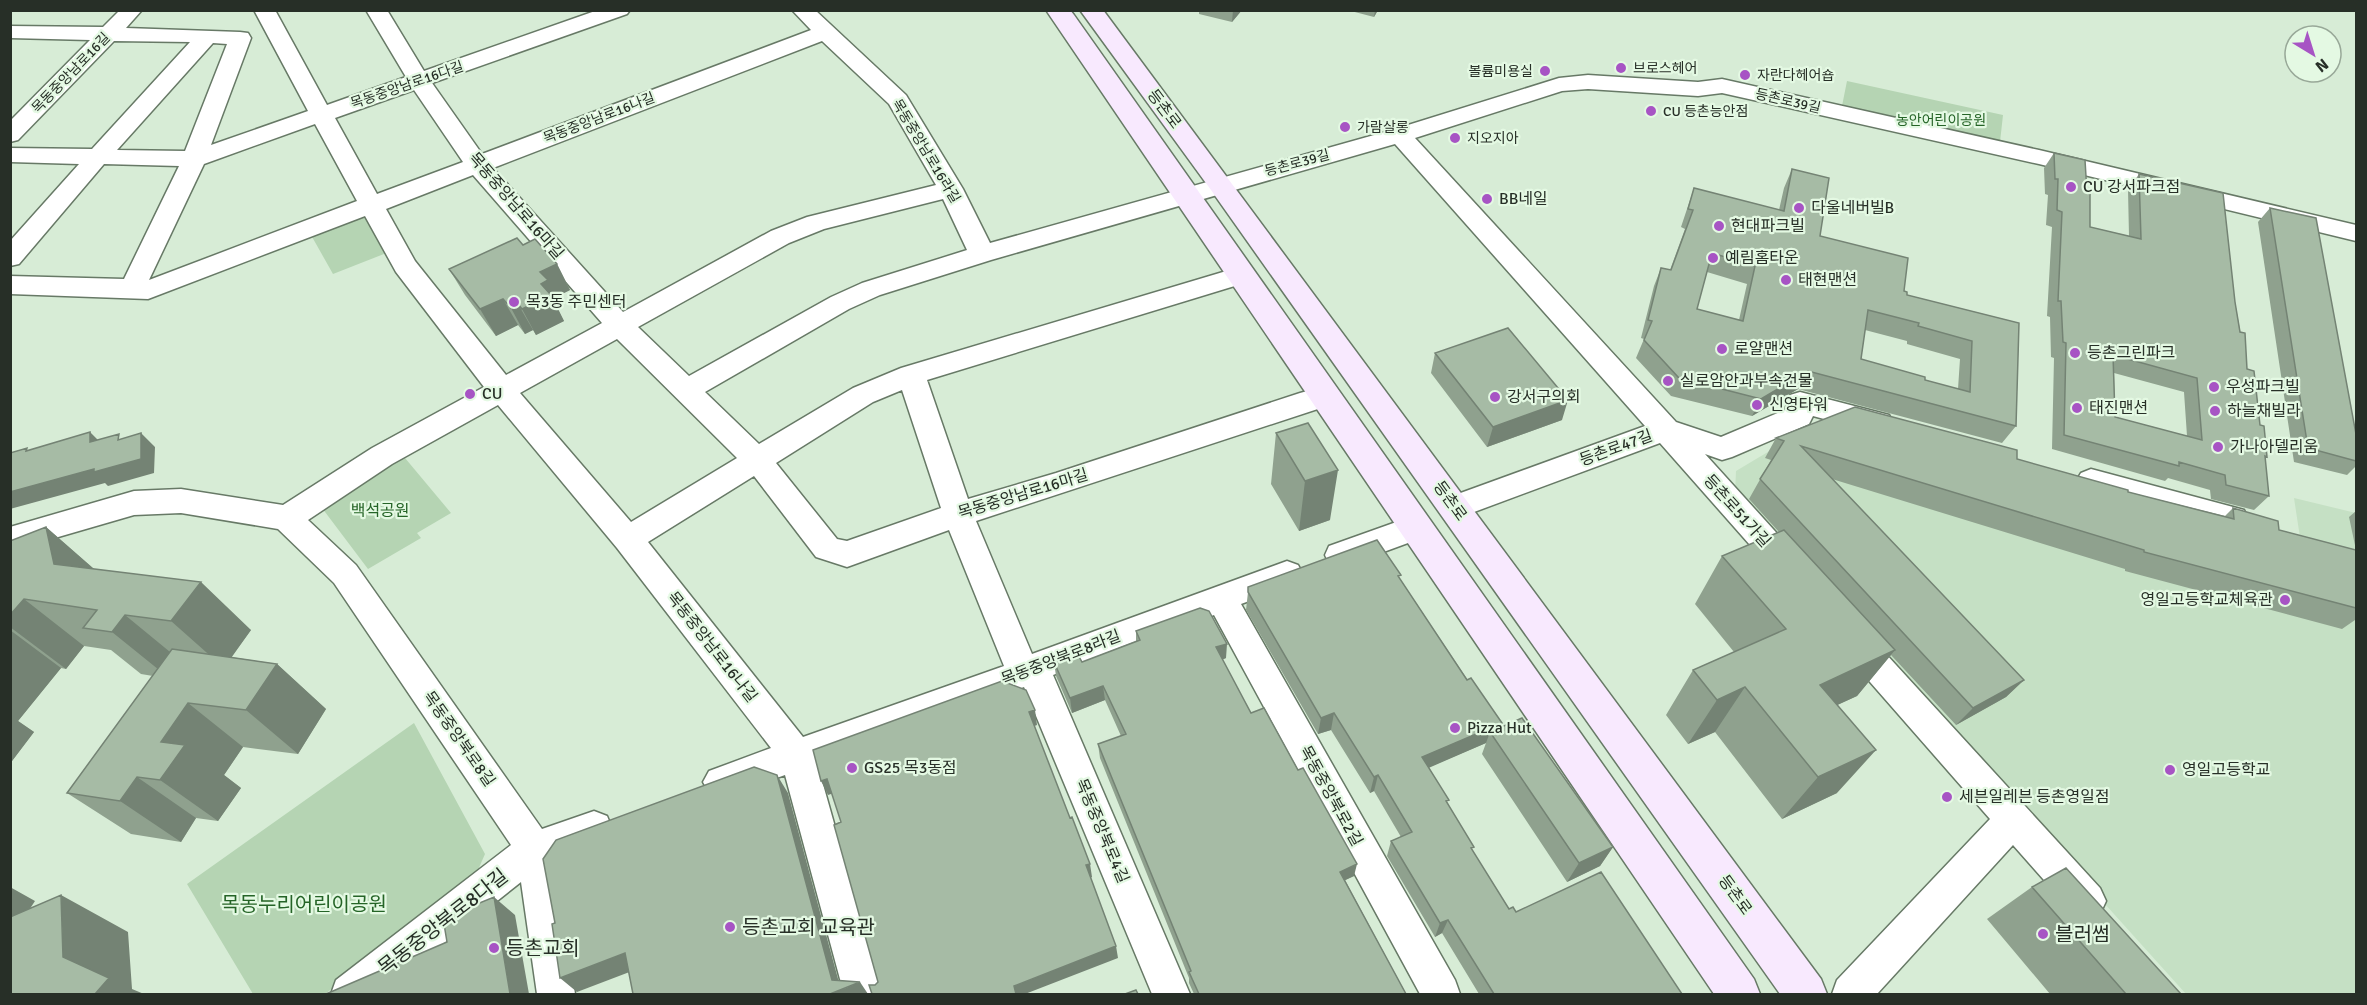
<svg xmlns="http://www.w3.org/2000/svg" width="2367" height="1005" font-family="Signika,'Noto Sans KR',sans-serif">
<rect width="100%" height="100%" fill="#d7ecd6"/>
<path fill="#c5e0c4" d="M1818 422 2301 544 2294 498 2356 513V994H2186L1735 493 1736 471Z"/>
<path fill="#b5d4b3" d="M1847 81 2003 115 1999 151 1840 116Z
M366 213 389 252 333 274 311 235Z
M400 452 451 513 417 533 421 538 368 569 319 504Z
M414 723 485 854 474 879 325 994H253L187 884Z"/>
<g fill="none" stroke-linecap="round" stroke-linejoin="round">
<g stroke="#677966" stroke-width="3">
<path id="street" d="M120 10H142L126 28 240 32 248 33 251 38 211 145 308 111 254 10H275L327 105 406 77 366 10H387L424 71 598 10H630L627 14 432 83 482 154 811 30 792 10H815L906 95 963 189 990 243 1392 130 1559 78 1588 75 1698 82 1722 79 2039 150 2356 225V241L2039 164 1722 93 1698 96 1588 89 1562 91 1415 138 1676 422 1721 437 1785 410 1790 395 1800 392 1889 415 1893 423 1889 431 1879 434 1813 416 1809 424 1732 457 1722 460 1705 454 1802 561 1807 570 1802 579 1791 583 1780 579 1660 443 1466 515 1455 519 1444 515 1440 507 1444 499 1645 426 1395 144 991 260 880 295 849 309 705 392 759 444 853 388 901 368 1233 269 1242 266 1251 269 1255 275 1251 281 927 380 968 499 1056 473 1300 393 1326 386 1336 389 1340 396 1336 403 976 521 1032 654 1287 561 1298 565 1303 574 1298 583 1241 604 1455 980 1460 994H1420L1214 615 1053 675 1190 994H1152L1024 687 817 763 882 994H844L785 775 721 798 709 793 703 782 709 771 771 748 617 548 498 405 392 464 308 520 356 565 542 829 594 811 607 816 612 828 607 840 555 859 575 994H537L521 882 380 994H331L336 980 511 845 334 583 278 529 181 513 134 515 10 551V527L134 491 181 489 283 505 372 448 484 387 396 272 365 216 148 299 10 294V276L124 279 179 166 104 164 19 264 10 266V241L79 164 10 162V148L92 149 190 42 114 41 18 140 10 142V121L90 40 10 38V26L103 27ZM822 41 889 104 936 185 807 217 771 231 623 312 493 168ZM213 43 227 44 185 151 117 150ZM414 90 463 162 377 194 335 118ZM315 124 357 201 149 280 204 164ZM473 175 602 323 506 375 415 261 386 209ZM943 199 967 250 862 283 831 297 689 376 638 327 789 243 824 229ZM617 339 737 458 631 522 520 393ZM902 390 941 508 847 541 837 539 776 463 873 402ZM754 476 816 557 847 567 949 530 1004 666 803 737 648 542Z
M2091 469 2233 507 2244 510 2248 519 2244 528 2233 531 2081 489 2076 481 2081 473Z
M1416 515 1427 518 1431 527 1427 536 1340 568 1329 564 1325 555 1329 546Z
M1853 626 1864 630 2100 888 2106 901 2100 914 2087 919 2074 914 2013 845 1877 994H1832L1837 980 1990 819 1842 650 1837 640 1842 630Z"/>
</g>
<g stroke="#677966" stroke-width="3">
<path id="secondary" d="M1046 10H1070L1074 15 1754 979 1760 994H1714Z
M1080 10H1103L1821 979 1827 994H1780L1211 190Z"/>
</g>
<use href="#street" fill="#fff" fill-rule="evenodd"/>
<use href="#secondary" fill="#f8e9fe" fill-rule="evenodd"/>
</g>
<path fill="#8fa18e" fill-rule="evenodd" d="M1199 10H1242L1232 22 1199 14Z
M1347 10H1378L1374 17Z
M2054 153 2087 193 2090 227 2129 236 2128 190 2139 174 2235 302 2247 369 2267 457 2265 459 2269 496 2254 510 2211 499 2210 490 2168 478 2165 481 2052 449 2054 358 2051 357 2050 317 2047 316 2052 227 2046 225 2048 195 2045 194 2044 168ZM2114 373 2184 392 2187 436 2115 417Z
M1792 169 1820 236 1904 291 1907 295 2019 323 2016 426 2002 443 1798 389 1752 416 1671 396 1636 358 1644 339 1641 338 1654 286 1661 268 1670 270 1685 229 1681 227 1694 188 1779 210 1784 188ZM1707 272 1747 284 1739 320 1697 309ZM1865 330 1907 341V344L1960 359 1958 389 1925 380 1861 359Z
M2270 208 2356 434V466L2347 475 2294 462 2258 222Z
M523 245 557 264 570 290 556 297 561 307 558 309 564 321 536 335 533 330 525 334 518 325 496 336 465 295 449 269Z
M1435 353 1562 420 1487 447 1431 373Z
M1276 433 1330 520 1299 531 1271 484Z
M1776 438 2017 459 2128 492 2225 516 2233 508 2279 530 2356 550 2349 517 2356 511V620H2355L2342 629 2125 571V569L1832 479 2024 680 2006 697 1956 725 1891 655 1857 696 1837 705V793L1782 819 1715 732 1688 744 1666 715 1693 670 1734 652 1695 604 1722 556 1779 532 1749 499 1771 460 1765 458Z
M46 527 94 569 251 630 231 657 277 664 326 709 298 754 243 747 224 775 241 788 218 821 196 818 181 842 131 834 67 793 153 676 141 674 111 650 84 646 66 669 61 668 18 721 34 732 12 761 10 760V541Z
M1400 579 1500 728 1613 847 1600 866 1567 882 1482 754 1486 743 1429 767 1472 850 1509 909 1682 994H1479L1442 933 1435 937 1387 856 1391 841 1401 837 1374 791 1370 793 1331 730 1318 734 1246 610 1248 592Z
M1136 631 1226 658 1222 660 1251 713 1354 876 1345 880 1406 994H1194L1189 983V978L1100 758 1098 744 1121 736 1105 700 1072 713 1056 676 1054 662H1082L1136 641Z
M2032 887 2181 994H2050L1987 919Z"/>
<path fill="#748374" d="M1233 10H1242L1232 22Z
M1375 10H1378L1374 17Z
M557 264 570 290 556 297 561 307 558 309 564 321 536 335 522 309 541 284 540 272Z
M503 299 518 325 496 336 480 309Z
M518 304 533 330 525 334 511 308Z
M1808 371 1798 389 1752 416 1761 399Z
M1568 400 1562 420 1487 447 1493 427Z
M90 432 104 446 90 442Z
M141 433 155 447 154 473 108 486 105 483 10 509V492Z
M1338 470 1330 520 1299 531 1305 481Z
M46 527 102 576 54 564Z
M201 582 251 630 224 668 171 621Z
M24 599 84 646 66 669 10 627V615Z
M125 615 181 661 169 678 112 632Z
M10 630 61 668 18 721 34 732 12 761 10 760Z
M1227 644 1226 658 1215 662 1216 647Z
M1895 650 1857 696 1785 729 1820 685Z
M277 664 326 709 298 754 246 710Z
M2024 680 2006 697 1956 725 1973 708Z
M1103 686 1105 700 1072 713 1070 698Z
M1745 687 1715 732 1688 744 1717 700Z
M188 703 243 747 224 775 241 788 218 821 160 780 161 742Z
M1035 710 1037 725 1032 727 1029 712Z
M1334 713 1331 730 1318 734 1321 718Z
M1502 723 1495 739 1490 732 1486 743 1417 773 1422 757Z
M1876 750 1837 793 1782 819 1818 777Z
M777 775 788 793 841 990 860 982 868 994H830L832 980Z
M1378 775 1374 791 1370 793 1374 777Z
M137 777 196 818 181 842 120 801Z
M827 779 834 793 828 795 821 781Z
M1613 847 1600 866 1567 882 1579 863Z
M1090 864 1092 877 1088 879 1086 865Z
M1357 864 1354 876 1337 884 1340 872Z
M10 887 35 901 10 939Z
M61 895 128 932 132 989 144 994H95L63 957Z
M494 897 515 915 529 994H510Z
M1448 920 1442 933 1435 937 1440 923Z
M1116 946 1118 958 1025 994H1016L1014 986Z
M625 953 640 968 577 992 560 978Z"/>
<path fill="#a6bba5" stroke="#748374" stroke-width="1.5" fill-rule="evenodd" d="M2054 153 2085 160 2087 193 2090 194V227L2141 239 2139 174 2223 193 2235 302 2240 332 2245 333 2247 369 2254 371 2260 425 2264 426 2267 457 2265 456 2269 496 2226 485 2225 475 2179 462V466L2064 435 2066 343 2063 342 2061 301H2058L2062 212 2057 210 2058 179H2055ZM2113 355 2197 378 2202 440 2115 417Z
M1792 169 1829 178 1820 236 1908 258 1904 291 1907 292V295L2019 323 2016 426 1808 371 1761 399 1679 378 1644 340 1652 321 1648 320 1661 268 1671 270 1693 210 1688 209 1694 188 1784 211ZM1712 253 1755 266 1743 321 1697 309ZM1868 310 1919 323 1918 326 1972 341 1970 392 1925 380V377L1861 359Z
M2270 208 2316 218 2356 434V461L2308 448Z
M517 238 523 245 535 239 557 264 540 272 548 280 541 284 551 295 522 309 518 304 511 308 503 299 480 309 449 269Z
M1508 328 1568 400 1493 427 1435 353Z
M1855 407 2017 450V459L2128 490V492L2234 519 2233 508 2278 521 2279 530 2356 550V608L2144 552V550L1801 446 2024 680 1973 708 1760 479 1784 441 1776 438Z
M1308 423 1338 470 1305 481 1276 433Z
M90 432V442L119 434 118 440 141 433V459L94 472V469L10 492V453L27 448 26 451Z
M46 527 54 564 201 582 171 621 125 615 112 632 83 628 97 610 24 599 10 615V541Z
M1784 530 1895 650 1820 685 1876 750 1818 777 1745 687 1717 700 1693 670 1786 629 1722 556Z
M1377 540 1401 575 1398 576 1467 680 1471 678 1502 723 1422 757 1449 800 1446 801 1474 847 1471 848 1509 909 1513 907 1516 912 1601 872 1682 994H1494L1448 920 1440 923 1391 841 1412 832 1378 775 1374 777 1334 713 1321 718 1248 592V587Z
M1200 608 1209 611 1227 644 1216 647 1251 713 1264 708 1298 770 1303 768 1357 864 1340 872 1406 994H1199L1189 972 1191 971 1098 744 1126 734 1103 686 1070 698 1054 662 1077 653 1082 662 1140 640 1136 631Z
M172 649 277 664 246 710 188 703 161 742 185 745 160 780 137 777 120 801 67 793Z
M1002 681 1026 690 1035 710 1029 712 1070 818 1072 817 1090 864 1086 865 1116 946 1014 986 1016 994H872L869 985H875L878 982 834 825 841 822 827 779 821 781 813 750Z
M1522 718 1613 847 1579 863 1490 732Z
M754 767 777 775 832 980 860 982 830 994H633L625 953 560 978 552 924 555 923 543 859 556 840Z
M2066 868 2181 994H2126L2032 887Z
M61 895 63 957 109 978 95 994H10V917Z
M494 897 510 994H326L447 942 443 918Z
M1136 990 1138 994H1125Z"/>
<g fill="#a754c4" stroke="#e4f9e3" stroke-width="2">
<circle cx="1621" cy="68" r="6"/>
<circle cx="1545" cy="71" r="6"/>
<circle cx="1745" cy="75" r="6"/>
<circle cx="1651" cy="111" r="6"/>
<circle cx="1345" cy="127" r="6"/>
<circle cx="1455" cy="138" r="6"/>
<circle cx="2071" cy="187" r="6"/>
<circle cx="1487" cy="199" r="6"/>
<circle cx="1799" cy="208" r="6"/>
<circle cx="1719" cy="226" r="6"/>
<circle cx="1713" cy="258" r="6"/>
<circle cx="1786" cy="280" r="6"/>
<circle cx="514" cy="302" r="6"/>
<circle cx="1722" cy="349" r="6"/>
<circle cx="2075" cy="353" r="6"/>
<circle cx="1668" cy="381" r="6"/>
<circle cx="2214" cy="387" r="6"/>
<circle cx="470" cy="394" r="6"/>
<circle cx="1495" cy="397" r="6"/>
<circle cx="1757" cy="405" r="6"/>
<circle cx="2077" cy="408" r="6"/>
<circle cx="2215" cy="411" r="6"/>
<circle cx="2218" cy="447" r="6"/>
<circle cx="2285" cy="600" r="6"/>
<circle cx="1455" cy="728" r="6"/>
<circle cx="852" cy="768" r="6"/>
<circle cx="2170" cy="770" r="6"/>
<circle cx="1947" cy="797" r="6"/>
<circle cx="730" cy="927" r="6"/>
<circle cx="2043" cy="934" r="6"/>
<circle cx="494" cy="948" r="6"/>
</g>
<g text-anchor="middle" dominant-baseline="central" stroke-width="4.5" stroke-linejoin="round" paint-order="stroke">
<g font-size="14" fill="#272f27" stroke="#e4f9e3" text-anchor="start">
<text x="1633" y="68">브로스헤어</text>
<text x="1533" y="71" text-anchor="end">볼륨미용실</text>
<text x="1757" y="75">자란다헤어숍</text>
<text x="1663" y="111">CU 등촌능안점</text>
<text x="1357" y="127">가람살롱</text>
<text x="1467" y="138">지오지아</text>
</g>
<g font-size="14" fill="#272f27" stroke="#e4f9e3">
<text transform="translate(71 73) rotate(-46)">목동중앙남로16길</text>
<text transform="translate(407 85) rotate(-19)">목동중앙남로16다길</text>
<text transform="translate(1788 101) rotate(13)">등촌로39길</text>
<text transform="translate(599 118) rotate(-21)">목동중앙남로16나길</text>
<text transform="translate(926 151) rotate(59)">목동중앙남로16라길</text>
<text transform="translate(1297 163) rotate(-15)">등촌로39길</text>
</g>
<g font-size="14" fill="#256427" stroke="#e4f9e3">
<text x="1941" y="120">농안어린이공원</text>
</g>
<g font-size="16" fill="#272f27" stroke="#e4f9e3">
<text transform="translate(1164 109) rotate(53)">등촌로</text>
<text transform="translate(516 206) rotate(49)">목동중앙남로16마길</text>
<text transform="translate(1616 448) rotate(-20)">등촌로47길</text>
<text transform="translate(1023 494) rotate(-17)">목동중앙남로16마길</text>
<text transform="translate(1450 501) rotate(54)">등촌로</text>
<text transform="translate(1737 511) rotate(48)">등촌로51가길</text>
<text transform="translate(712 647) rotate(52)">목동중앙남로16나길</text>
<text transform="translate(1061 658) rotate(-21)">목동중앙북로8라길</text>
<text transform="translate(459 739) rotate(55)">목동중앙북로8길</text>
<text transform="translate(1331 796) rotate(61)">목동중앙북로2길</text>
<text transform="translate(1102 831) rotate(67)">목동중앙북로4길</text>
<text transform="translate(1735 895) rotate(54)">등촌로</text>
</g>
<g font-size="16" fill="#272f27" stroke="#e4f9e3" text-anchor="start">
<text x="2083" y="187">CU 강서파크점</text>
<text x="1499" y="199">BB네일</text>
<text x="1811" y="208">다울네버빌B</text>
<text x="1731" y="226">현대파크빌</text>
<text x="1725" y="258">예림홈타운</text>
<text x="1798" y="280">태현맨션</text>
<text x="526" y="302">목3동 주민센터</text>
<text x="1734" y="349">로얄맨션</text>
<text x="2087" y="353">등촌그린파크</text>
<text x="1680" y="381">실로암안과부속건물</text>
<text x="2226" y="387">우성파크빌</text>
<text x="482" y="394">CU</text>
<text x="1507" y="397">강서구의회</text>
<text x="1769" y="405">신영타워</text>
<text x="2089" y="408">태진맨션</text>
<text x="2227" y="411">하늘채빌라</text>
<text x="2230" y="447">가나아델리움</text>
<text x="2273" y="600" text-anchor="end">영일고등학교체육관</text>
<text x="1467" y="728">Pizza Hut</text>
<text x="864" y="768">GS25 목3동점</text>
<text x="2182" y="770">영일고등학교</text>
<text x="1959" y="797">세븐일레븐 등촌영일점</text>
</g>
<g font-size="16" fill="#256427" stroke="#e4f9e3">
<text x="380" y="511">백석공원</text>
</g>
<g font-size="20" fill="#256427" stroke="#e4f9e3">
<text x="304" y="904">목동누리어린이공원</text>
</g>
<g font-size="20" fill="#272f27" stroke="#e4f9e3">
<text transform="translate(443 922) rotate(-38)">목동중앙북로8다길</text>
</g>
<g font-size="20" fill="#272f27" stroke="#e4f9e3" text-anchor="start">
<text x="742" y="927">등촌교회 교육관</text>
<text x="2055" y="934">블러썸</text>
<text x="506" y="948">등촌교회</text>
</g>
</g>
<rect width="2367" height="1005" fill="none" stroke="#272f27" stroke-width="24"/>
<g transform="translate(2313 54) rotate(142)"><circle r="28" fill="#e4f9e3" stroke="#98a898" stroke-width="1.5"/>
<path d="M0-4.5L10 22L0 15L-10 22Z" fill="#a754c4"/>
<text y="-9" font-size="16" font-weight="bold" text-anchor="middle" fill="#272f27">N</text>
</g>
</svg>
